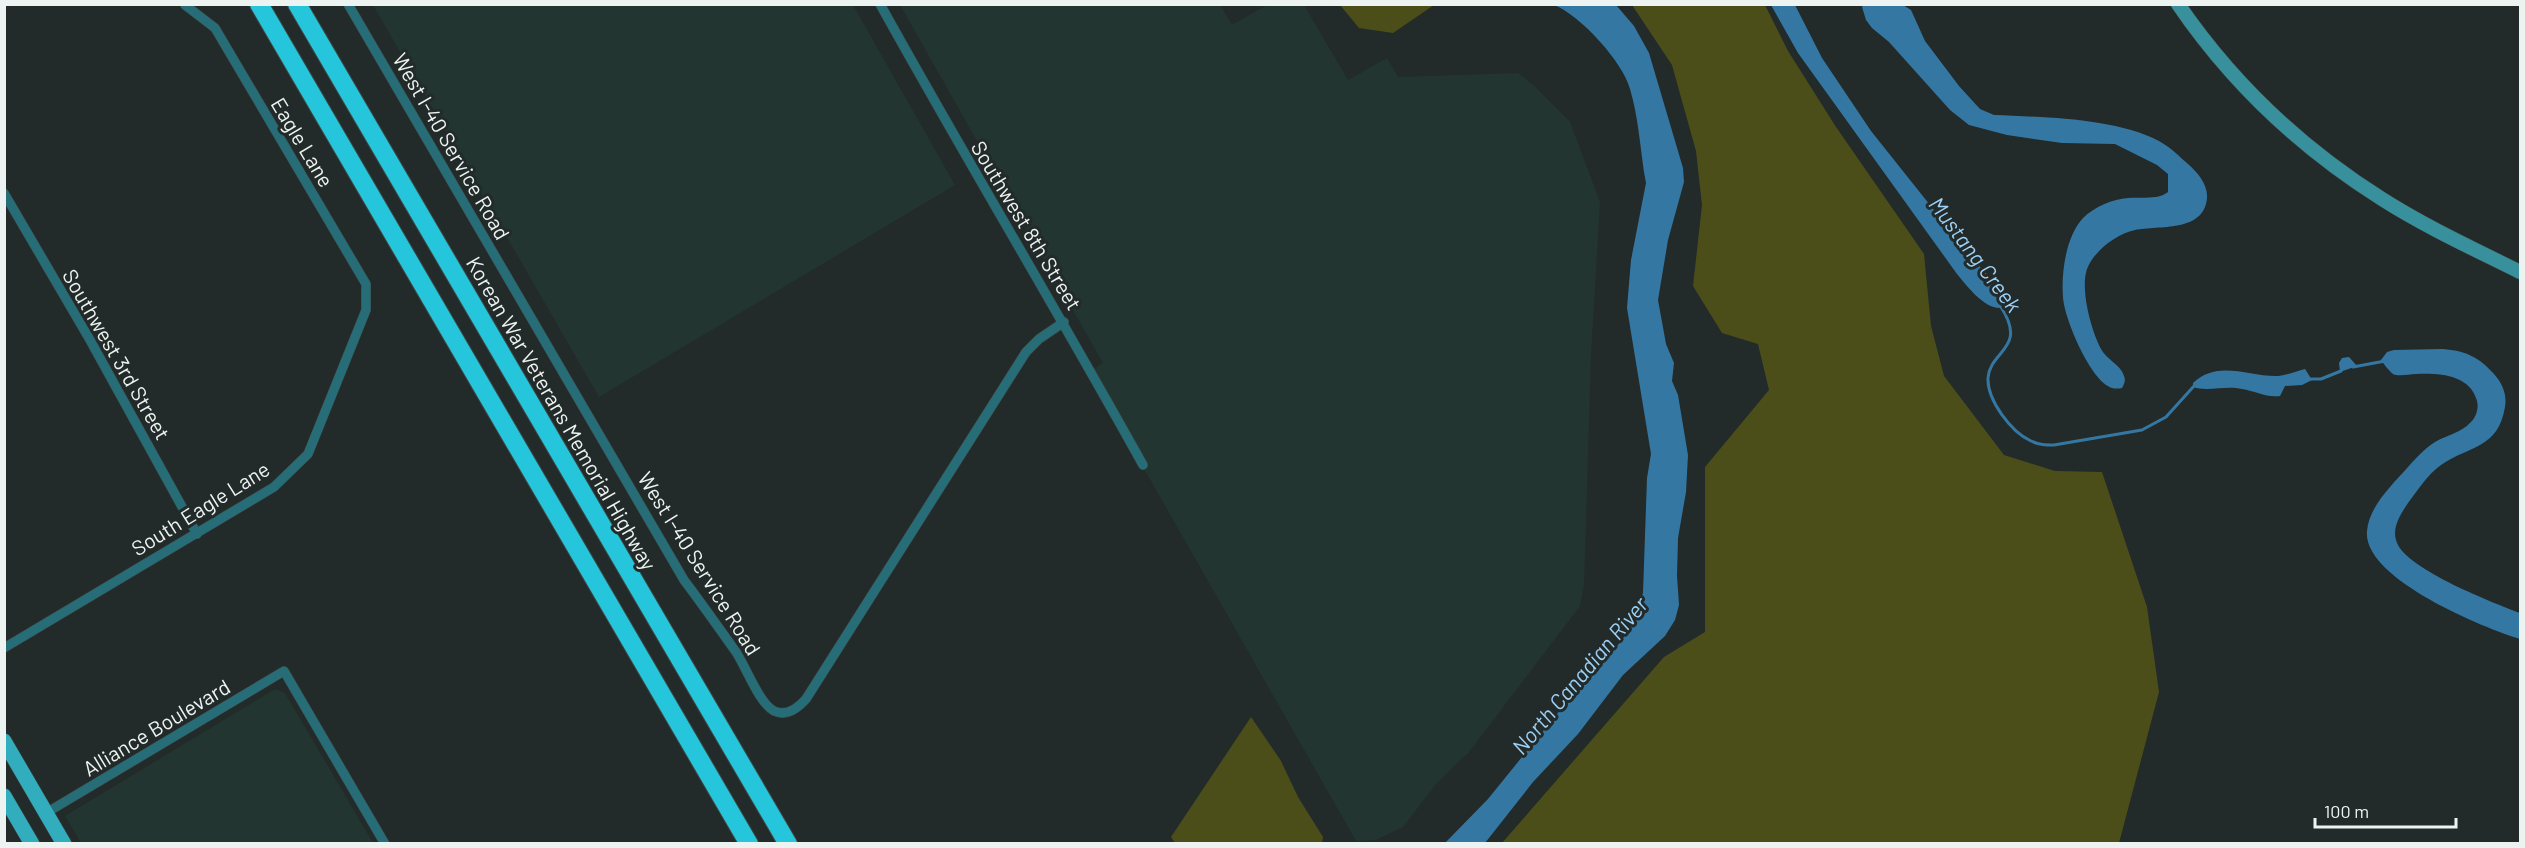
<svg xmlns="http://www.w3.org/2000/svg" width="2525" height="848" font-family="Barlow,sans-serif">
<rect width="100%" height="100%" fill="#222b29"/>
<path fill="#233530" d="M373 5H853L955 185 599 397Z
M900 5H1220L1232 25 1267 5H1304L1348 80 1387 58 1398 77 1518 73 1532 84 1570 122 1600 202 1591 354 1584 585 1580 606 1469 752 1436 784 1403 827 1376 840 1356 841 1089 372 1103 363Z
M275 689 285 693 373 843H81L65 816Z"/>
<path fill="#4c4e1a" d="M1340 5H1434L1393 33 1359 28Z
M1632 5H1765L1788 51 1836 127 1924 254 1931 326 1944 376 2004 455 2055 471 2102 472 2147 607 2159 692 2119 843H1502L1664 657 1705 632V467L1769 390 1758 344 1722 333 1693 286 1702 205 1696 151 1672 65Z
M1251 717 1281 761 1298 797 1323 837 1322 843H1175L1171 837Z"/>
<path fill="#3577a3" d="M1554 5H1616L1634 26 1649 53 1683 168 1684 182 1668 240 1658 300 1666 344 1674 363 1672 381 1678 395 1688 455 1686 492 1678 538 1677 576 1679 605 1675 620 1665 636 1623 675 1578 734 1533 782 1485 843H1445L1488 799 1556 715 1609 657 1629 630 1643 593 1647 478 1651 454 1627 308 1631 260 1646 183 1644 172C1640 145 1638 116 1630 89 1623 62 1580 15 1554 5Z
M1771 5H1795L1822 58 1871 131 1973 259 2004 293 2005 300 2002 308C1985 310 1967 286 1957 274L1798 53Z
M1864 5H1903L1911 10 1925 41 1959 86 1980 109 1994 115C2043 117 2115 118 2159 141 2170 147 2179 156 2188 164 2197 172 2208 184 2207 198 2204 233 2158 225 2135 230 2116 234 2094 251 2087 269 2080 289 2091 330 2101 349 2106 359 2121 365 2124 376 2126 381 2124 384 2122 388 2117 389 2112 389 2108 386 2089 376 2064 318 2063 297 2061 273 2066 236 2083 218 2094 207 2113 199 2128 198 2141 197 2158 200 2168 192V174L2157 165 2115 144 2062 143 2007 135 1969 125 1950 110 1889 42 1872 28 1866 20 1862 7Z
M2443 349C2466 351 2479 357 2494 374 2503 384 2507 395 2505 407 2498 449 2470 445 2441 465 2427 475 2418 490 2408 503 2400 515 2390 530 2398 545 2412 571 2491 602 2520 613V639C2483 628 2362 578 2367 531 2369 506 2393 484 2408 467 2416 458 2425 448 2435 442 2447 435 2461 433 2471 422 2476 417 2479 408 2477 401 2470 374 2438 373 2416 374 2409 374 2399 377 2393 374 2389 371 2384 364 2381 360L2387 352 2394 350Z
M2349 357 2357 366 2340 372 2339 363 2342 358Z
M2305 369 2312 380 2302 385 2285 386 2280 396C2267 398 2255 391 2242 389 2226 385 2208 392 2193 387V383C2218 359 2249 377 2278 376 2287 375 2297 371 2305 369Z"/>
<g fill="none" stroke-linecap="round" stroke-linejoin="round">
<path stroke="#3577a3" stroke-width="3" d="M2001 307C2028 349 1990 350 1988 378 1987 400 2011 432 2031 441 2039 445 2046 445 2054 445L2142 430 2166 417 2194 386
M2353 367 2385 361
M2311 379H2321L2341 371"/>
<g stroke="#3e4745" stroke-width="10">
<path id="street" d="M348 4 684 580C702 604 719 628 736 652 746 667 759 703 774 711 787 717 798 708 806 699L1026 352 1039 339 1064 322
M880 4C966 159 1057 310 1143 465
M4 193 90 340 197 534
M4 648 274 487 308 454 366 310V284L215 28 185 5
M46 813 284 671 385 844"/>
</g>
<g stroke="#3e4745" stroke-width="15">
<path id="secondary" d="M2178 4C2232 83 2301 148 2382 199 2426 227 2474 249 2520 272"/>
</g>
<g stroke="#3e4745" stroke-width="16">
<path id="primary" d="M4 741 64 844
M4 796 32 844"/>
</g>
<g stroke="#3e4745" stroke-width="20">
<path id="highway" d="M259 4 749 844
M297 4 788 844"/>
</g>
<use href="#street" stroke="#276d77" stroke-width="9"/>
<use href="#secondary" stroke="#38909d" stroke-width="14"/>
<use href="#primary" stroke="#32adbd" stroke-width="15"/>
<use href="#highway" stroke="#25c6db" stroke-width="18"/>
</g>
<g text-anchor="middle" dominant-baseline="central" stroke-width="6" stroke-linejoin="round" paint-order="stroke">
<g font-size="21" fill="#edf3f1" stroke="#222b29">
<text transform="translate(303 142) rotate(59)">Eagle Lane</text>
<text transform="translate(452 146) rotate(60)">West I-40 Service Road</text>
<text transform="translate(1027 225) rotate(59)">Southwest 8th Street</text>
<text transform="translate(117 354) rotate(60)">Southwest 3rd Street</text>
<text transform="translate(562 413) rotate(60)">Korean War Veterans Memorial Highway</text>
<text transform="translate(200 508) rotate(-32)">South Eagle Lane</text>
<text transform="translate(700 563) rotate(58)">West I-40 Service Road</text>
<text transform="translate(156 727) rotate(-31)">Alliance Boulevard</text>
</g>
<g font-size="22" font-style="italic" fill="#9dd0f6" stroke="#222b29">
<text transform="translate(1976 254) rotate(53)">Mustang Creek</text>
<text transform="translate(1579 675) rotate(-50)">North Canadian River</text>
</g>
</g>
<rect width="2525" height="848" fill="none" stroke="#edf3f1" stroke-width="12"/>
<path d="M2315 818v9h141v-9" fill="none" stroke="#edf3f1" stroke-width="3"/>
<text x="2324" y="818" font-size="18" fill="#edf3f1" stroke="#222b29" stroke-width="4.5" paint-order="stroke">100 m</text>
</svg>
